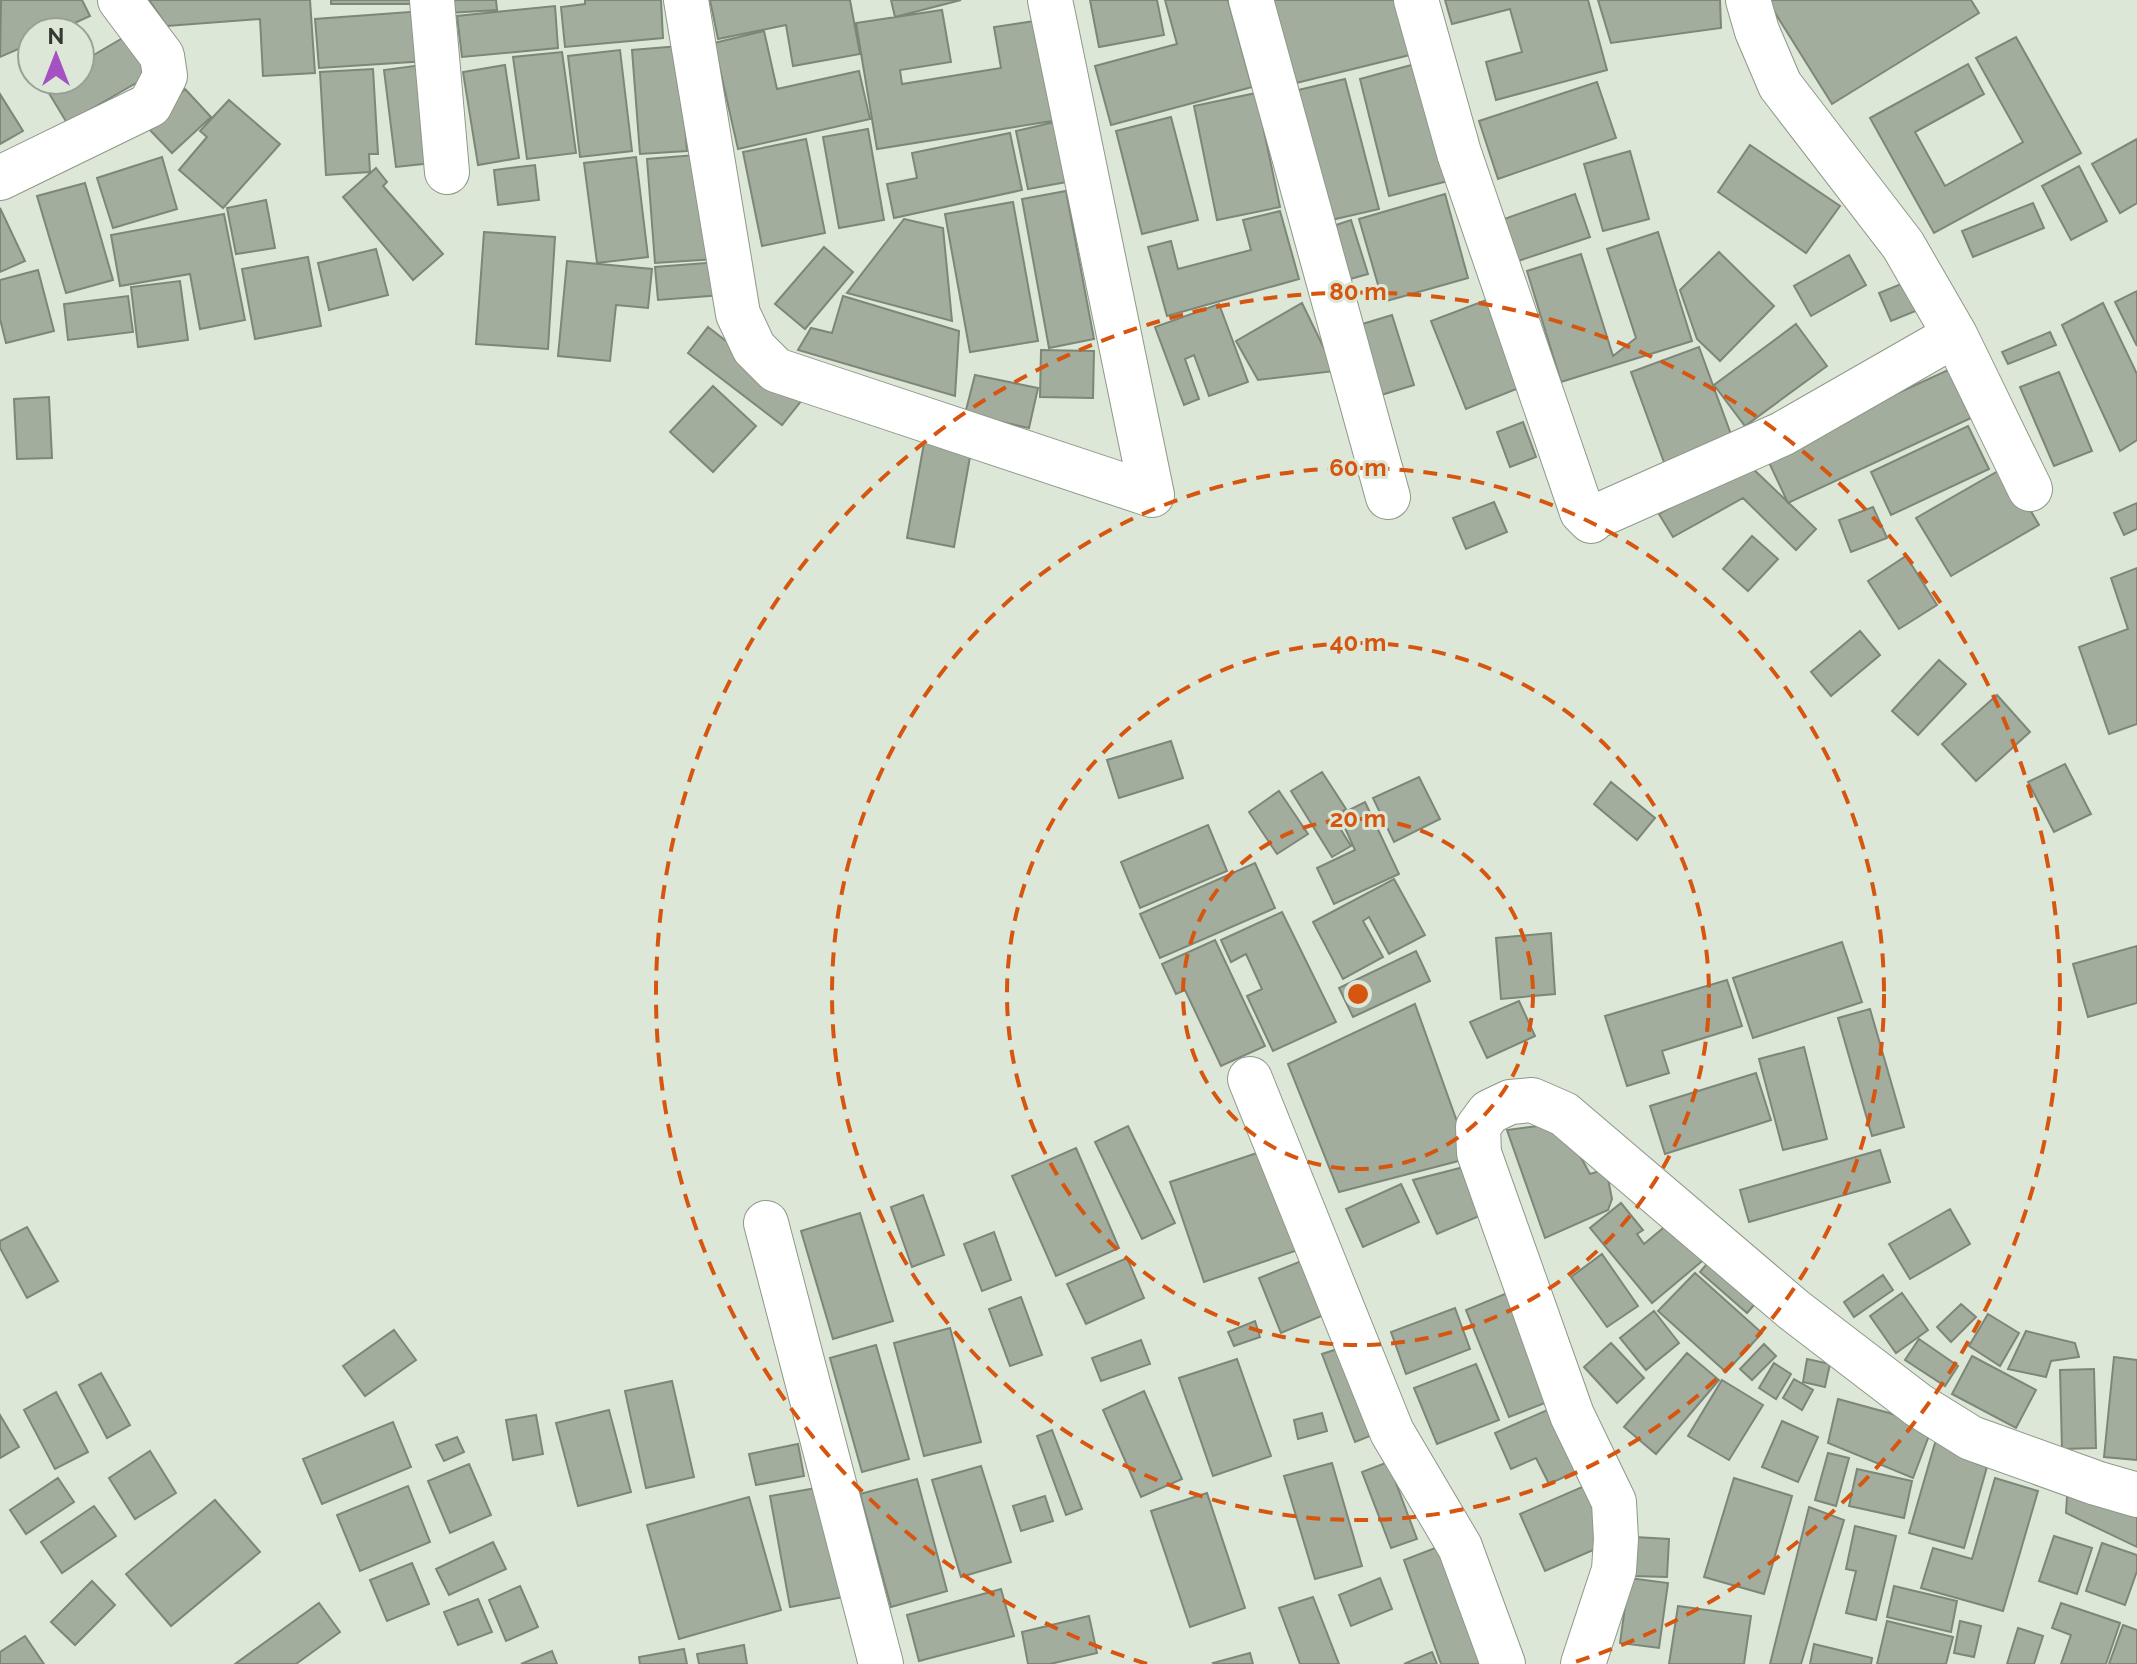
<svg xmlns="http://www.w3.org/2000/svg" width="2137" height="1664" font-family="Raleway,sans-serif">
<rect width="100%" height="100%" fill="#dce7d7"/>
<path fill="#a2ad9d" stroke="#7d8779" stroke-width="2" d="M1 0H82L90 16 55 32H32V43L0 57Z
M149 0H310L315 73 263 76 260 19 167 26Z
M331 0H411V4H331Z
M448 0H496L497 10 449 13Z
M585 0H661L663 38 565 47 561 7 585 4Z
M710 0H850L860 54 793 66 786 25 718 39Z
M891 0H961L895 17Z
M1090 0H1157L1164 35 1099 47Z
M1165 0H1228L1252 87 1111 125 1095 66 1177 44Z
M1272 0H1405L1418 53 1292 84Z
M1445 0H1588L1607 70 1496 100 1486 62 1522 52 1510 9 1452 24Z
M1598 0H1720L1721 28 1611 43Z
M1767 0H1971L1979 13 1832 104Z
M555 6 558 48 462 57 457 16Z
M942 10 951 62 900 70 902 84 1001 68 994 27 1048 19 1065 119 877 149 856 23Z
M423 11 427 61 319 68 315 19Z
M764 31 777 89 859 71 870 119 738 149 714 43Z
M126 36 150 75 67 123 44 85 51 80H80V63Z
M2016 37 2081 153 1934 233 1870 118 1968 64 1984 94 1915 132 1945 186 2023 142 1976 58Z
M679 46 687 151 640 154 632 50Z
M620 50 632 151 580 157 568 56Z
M562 52 576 153 527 159 513 57Z
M1426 61 1456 179 1389 196 1360 79Z
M429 64 441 162 396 167 384 70Z
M505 65 519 158 478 165 463 72Z
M373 69 378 154H369L370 172 326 175 320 72Z
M1345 79 1379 209 1327 221 1294 91Z
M1597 82 1616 138 1498 179 1479 121Z
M185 89 211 117 172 153 146 126Z
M1256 93 1280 207 1217 220 1194 106Z
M0 94 23 131 0 144Z
M229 100 280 144 223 208 179 170 207 137 200 131Z
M1171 117 1198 220 1142 234 1116 131Z
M1055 122 1067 182 1028 189 1016 131Z
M868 129 884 220 839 228 823 137Z
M1010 133 1022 190 894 218 887 184 917 178 912 153Z
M806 139 825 233 762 246 743 152Z
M2137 139V203L2120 213 2092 164Z
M1750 145 1840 206 1806 253 1718 192Z
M1630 151 1649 219 1603 231 1584 164Z
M708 154 716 259 655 263 647 159Z
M162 157 177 209 113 228 97 178Z
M636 157 648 257 597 263 584 163Z
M535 165 539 200 498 205 494 170Z
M2079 166 2107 221 2071 240 2042 186Z
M376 168 387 182 383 186 443 254 413 280 343 197Z
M85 183 113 280 66 293 37 196Z
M1066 191 1094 339 1049 348 1022 199Z
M1445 194 1468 278 1383 302 1359 219Z
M1575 194 1590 237 1518 261 1504 219Z
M266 200 275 248 236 254 227 208Z
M1013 202 1038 341 970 352 945 214Z
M2033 203 2044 228 1973 257 1962 231Z
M0 208 25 261 0 272Z
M1280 211 1299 279 1167 316 1148 247 1171 241 1178 269 1251 250 1243 220Z
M224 214 245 320 200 329 190 274 120 286 111 235Z
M904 219 943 228 952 321 847 293Z
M1351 220 1368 274 1343 281 1327 228Z
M484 232 555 237 548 349 476 344Z
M1658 232 1692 341 1561 382 1527 271 1581 254 1613 356 1636 338 1607 249Z
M824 247 853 272 805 329 775 304Z
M376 249 388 295 329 310 318 263Z
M1719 252 1774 306 1720 361 1697 339 1680 290Z
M1849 255 1866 285 1811 316 1794 286Z
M308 257 321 326 255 339 242 269Z
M567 261 652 269 648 308 616 305 610 361 558 356Z
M719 262 722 295 658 300 655 267Z
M38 270 54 331 6 343 0 319V280Z
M180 281 188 340 138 347 131 287Z
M1906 282 1918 310 1891 321 1879 293Z
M2137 291V346L2115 302Z
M128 296 133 332 68 340 64 304Z
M843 296 959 331 955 396 798 350 811 328 832 333Z
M1489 299 1524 386 1466 409 1431 321Z
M1302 303 1335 371 1258 380 1236 341Z
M2103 303 2137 374V440L2120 451 2062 325Z
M1219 304 1248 382 1209 396 1194 355 1185 359 1199 399 1184 405 1155 327Z
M1392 315 1414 385 1378 396 1356 326Z
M1796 324 1827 366 1745 426 1714 385Z
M708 327 802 400 782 425 688 353Z
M2050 332 2056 345 2008 364 2002 352Z
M1699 347 1733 440 1665 465 1631 372Z
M1041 350 1094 351 1093 398 1040 397Z
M1948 370 1971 418 1788 503 1765 454Z
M2059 372 2092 451 2054 466 2020 387Z
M975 375 1038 388 1029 428 965 414Z
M713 386 756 426 713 472 670 432Z
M49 397 52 458 17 459 14 399Z
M1523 422 1536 457 1510 467 1497 432Z
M1968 426 1989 469 1891 515 1871 472Z
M926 432 973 440 954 547 907 538Z
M1748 464 1816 529 1796 550 1743 498 1673 537 1659 514Z
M2005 467 2039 525 1951 576 1916 518Z
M1494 502 1507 532 1466 549 1453 518Z
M2137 503V529L2124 535 2114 513Z
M1873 507 1887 538 1851 552 1839 520Z
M1752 536 1778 559 1748 591 1723 569Z
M1906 556 1937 605 1899 629 1868 581Z
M2137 568V724L2109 734 2079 647 2128 629 2111 578Z
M1860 631 1880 655 1831 696 1811 672Z
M1939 660 1966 684 1918 735 1892 711Z
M1997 695 2030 732 1976 781 1942 744Z
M1171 741 1183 778 1119 798 1107 760Z
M2065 764 2091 814 2054 832 2028 782Z
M1322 772 1346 809 1333 817 1351 846 1332 857 1291 791Z
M1419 777 1440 819 1394 842 1373 798Z
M1611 782 1655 818 1637 840 1594 804Z
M1279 791 1308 834 1277 854 1249 812Z
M1365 802 1399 874 1334 904 1317 868 1355 850 1339 815Z
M1208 825 1227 871 1140 908 1121 862Z
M1255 863 1275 908 1160 958 1140 914Z
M1394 879 1425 935 1389 954 1369 917 1363 921 1383 957 1343 979 1313 922Z
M1282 912 1336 1022 1273 1051 1247 996 1262 989 1246 954 1231 962 1221 940Z
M1551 933 1555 994 1501 999 1496 938Z
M1215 940 1265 1046 1221 1066 1185 990 1176 994 1162 964Z
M1842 942 1862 1002 1753 1038 1733 978Z
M2137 946V1003L2088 1017 2073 964Z
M1416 951 1430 981 1353 1017 1339 988Z
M1727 980 1742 1026 1662 1051 1669 1073 1627 1086 1605 1016Z
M1519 1001 1535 1036 1487 1058 1470 1022Z
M1415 1004 1470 1158 1339 1192 1288 1064Z
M1870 1009 1904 1127 1872 1136 1838 1018Z
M1804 1047 1827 1139 1783 1150 1759 1059Z
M1756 1073 1771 1120 1665 1154 1650 1106Z
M1562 1123 1590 1174 1606 1169 1612 1199 1608 1210 1545 1238 1507 1130Z
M1128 1126 1175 1223 1142 1239 1095 1142Z
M1076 1148 1119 1248 1056 1276 1012 1176Z
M1880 1150 1890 1182 1749 1222 1740 1190Z
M1263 1151 1298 1250 1204 1282 1170 1182Z
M1468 1166 1491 1211 1437 1234 1413 1180Z
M1401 1184 1419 1222 1363 1247 1346 1209Z
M923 1195 944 1255 912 1267 891 1207Z
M1621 1203 1643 1230 1637 1234 1644 1244 1686 1209 1719 1247 1652 1303 1590 1228Z
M1950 1209 1970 1244 1910 1279 1889 1244Z
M860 1213 893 1321 833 1339 801 1231Z
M27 1227 58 1281 27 1298 0 1248V1241Z
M994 1232 1011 1280 982 1291 964 1244Z
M1722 1246 1769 1288 1747 1313 1700 1272Z
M1602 1254 1638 1306 1607 1327 1571 1277Z
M1127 1258 1144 1298 1086 1324 1067 1284Z
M1309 1258 1331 1312 1281 1333 1259 1278Z
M1695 1273 1762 1333 1726 1372 1658 1311Z
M1883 1275 1893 1290 1854 1317 1844 1302Z
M1517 1289 1560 1397 1509 1417 1466 1310Z
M1902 1293 1928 1330 1896 1353 1870 1316Z
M1021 1297 1042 1355 1010 1366 989 1309Z
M1961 1304 1976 1317 1951 1342 1937 1327Z
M1455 1308 1470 1349 1406 1374 1391 1332Z
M1654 1311 1679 1343 1646 1370 1620 1338Z
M1988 1314 2019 1333 2000 1366 1969 1346Z
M1255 1321 1260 1337 1234 1346 1228 1332Z
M950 1328 981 1442 924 1456 894 1343Z
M394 1330 416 1360 365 1396 343 1366Z
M2026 1331 2075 1343 2079 1357 2051 1361 2046 1377 2008 1369Z
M1919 1339 1958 1366 1945 1386 1905 1360Z
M1141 1340 1150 1364 1101 1381 1092 1358Z
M1611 1343 1644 1378 1617 1403 1584 1367Z
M1353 1344 1385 1430 1355 1442 1322 1354Z
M1764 1344 1776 1356 1752 1380 1740 1369Z
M876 1345 909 1459 862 1472 830 1358Z
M1687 1353 1719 1380 1656 1454 1624 1427Z
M1972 1356 2036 1390 2016 1428 1952 1394Z
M2114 1357 2137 1360V1460L2104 1457Z
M1237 1359 1271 1456 1213 1476 1179 1378Z
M1807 1359 1830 1364 1825 1387 1803 1382Z
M1774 1363 1791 1374 1776 1399 1759 1388Z
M1476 1364 1499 1420 1437 1444 1414 1388Z
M2094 1369 2096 1448 2062 1449 2060 1370Z
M101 1373 130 1425 107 1438 79 1385Z
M1794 1379 1813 1390 1802 1410 1783 1398Z
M1722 1380 1763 1405 1729 1460 1688 1436Z
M672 1381 694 1477 646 1488 625 1391Z
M1144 1391 1182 1479 1141 1497 1103 1410Z
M56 1392 88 1452 55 1469 24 1410Z
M1838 1399 1933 1425 1913 1478 1828 1443Z
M1570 1400 1597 1462 1549 1484 1536 1458 1511 1469 1495 1433Z
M609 1410 631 1492 578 1506 556 1423Z
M1322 1413 1327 1431 1298 1439 1294 1420Z
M0 1415 19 1447 0 1458Z
M536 1415 543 1454 513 1460 506 1420Z
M1782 1421 1818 1437 1798 1482 1762 1467Z
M393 1422 411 1467 322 1504 303 1459Z
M1052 1430 1082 1509 1066 1515 1037 1436Z
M1937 1436 1979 1447 1975 1463 1987 1467 1964 1548 1909 1533Z
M457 1437 464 1452 444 1461 436 1445Z
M798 1444 804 1476 756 1485 749 1454Z
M150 1451 176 1493 135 1519 109 1478Z
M1828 1453 1849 1458 1836 1506 1815 1500Z
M1388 1462 1417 1539 1391 1548 1362 1472Z
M1332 1463 1362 1566 1315 1579 1284 1476Z
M469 1464 491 1515 450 1533 428 1481Z
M981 1466 1011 1562 961 1577 932 1480Z
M1857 1469 1912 1481 1904 1518 1849 1506Z
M2080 1470 2137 1507V1547L2066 1513 2067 1497Z
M58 1478 74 1502 26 1534 10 1510Z
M1734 1478 1792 1496 1764 1594 1704 1577Z
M1995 1478 2038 1491 2003 1611 1921 1588 1933 1548 1972 1559Z
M917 1479 947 1591 891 1607 860 1494Z
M1589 1484 1614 1541 1545 1571 1520 1514Z
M408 1486 430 1542 360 1571 337 1515Z
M828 1486 849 1596 790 1607 770 1496Z
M1207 1493 1245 1608 1190 1627 1151 1511Z
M1045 1496 1053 1521 1021 1531 1013 1506Z
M749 1497 781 1610 679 1639 647 1525Z
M215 1500 260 1552 171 1626 126 1574Z
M94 1506 116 1536 62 1573 41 1542Z
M1809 1507 1844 1520 1801 1664H1770Z
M1855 1526 1896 1536 1876 1620 1846 1613 1856 1571 1846 1569Z
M2054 1536 2092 1548 2077 1594 2039 1581Z
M1635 1537 1669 1539 1667 1577 1633 1576Z
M493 1542 506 1569 449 1595 436 1569Z
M1448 1543 1492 1664H1441L1404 1560Z
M2102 1543 2137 1555V1571L2125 1605 2086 1591Z
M412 1563 429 1604 387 1621 370 1580Z
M1380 1578 1392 1609 1351 1626 1339 1595Z
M1629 1578 1668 1583 1659 1648 1620 1643Z
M92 1581 115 1605 75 1645 51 1622Z
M520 1586 538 1627 506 1641 489 1600Z
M1894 1586 1957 1601 1951 1632 1887 1617Z
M1001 1589 1014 1636 919 1661 907 1615Z
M1313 1597 1339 1664H1300L1279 1608Z
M478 1599 492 1632 458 1645 444 1612Z
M319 1603 340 1632 296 1664H235Z
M2061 1603 2120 1623 2106 1664H2061L2071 1635 2052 1628Z
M1678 1606 1751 1616 1744 1664H1669Z
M1089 1616 1097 1653 1050 1664H1028L1022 1632Z
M1887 1621 1953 1637 1946 1664H1877Z
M1960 1621 1981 1626 1974 1657 1954 1653Z
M2123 1625 2137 1630V1664H2109Z
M2018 1628 2043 1636 2034 1664H2007Z
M25 1636 44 1664H0V1652Z
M1814 1644 1872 1658 1871 1664H1810Z
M744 1645 747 1664H699L697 1654Z
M684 1649 687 1664H640L639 1657Z
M552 1651 557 1664H521Z
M1432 1652 1437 1664H1404Z
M1250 1653 1253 1664H1214L1213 1663Z"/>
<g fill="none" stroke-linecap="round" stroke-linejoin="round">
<g stroke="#8e9889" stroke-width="46">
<path id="minor" d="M432 0 447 172
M686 0 738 314 754 348 776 370 1152 495
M1050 0 1152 495
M1251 0 1388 497
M1416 0 1459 153 1582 512 1591 521 1595 517 1782 434 1955 335
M1748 0 1757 31 1780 85 1903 245 1955 335 2030 489
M0 178 150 105 165 76 162 56 120 0
M1250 1079 1392 1432 1460 1547 1503 1664
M766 1223 881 1664
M1583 1664 1614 1570 1616 1539 1614 1502 1572 1415 1479 1153 1478 1127 1489 1112 1510 1102 1532 1100 1564 1114 1794 1310 1918 1405 1971 1438 2096 1483 2137 1495"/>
</g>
<use href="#minor" stroke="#fff" stroke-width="44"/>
</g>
<g fill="none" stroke="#d65610" stroke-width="4" stroke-dasharray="14 10">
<circle cx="1358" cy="994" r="175"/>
<circle cx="1358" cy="994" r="351"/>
<circle cx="1358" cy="994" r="526"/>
<path d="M1147 1664A702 702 0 1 1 1569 1664"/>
</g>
<circle cx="1358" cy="994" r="12" fill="#d65610" stroke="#dce7d7" stroke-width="4"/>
<g font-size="24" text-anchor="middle" font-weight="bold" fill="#d65610" stroke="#dce7d7" stroke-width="6" stroke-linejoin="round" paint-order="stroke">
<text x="1358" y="300">80 m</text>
<text x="1358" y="476">60 m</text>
<text x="1358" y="651">40 m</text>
<text x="1358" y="827">20 m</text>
</g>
<g transform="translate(56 56)"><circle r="38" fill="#dce7d7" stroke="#98a195" stroke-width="2"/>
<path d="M0-6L14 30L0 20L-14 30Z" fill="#a452c1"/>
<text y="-12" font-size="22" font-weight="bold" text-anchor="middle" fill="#333831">N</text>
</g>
</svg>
